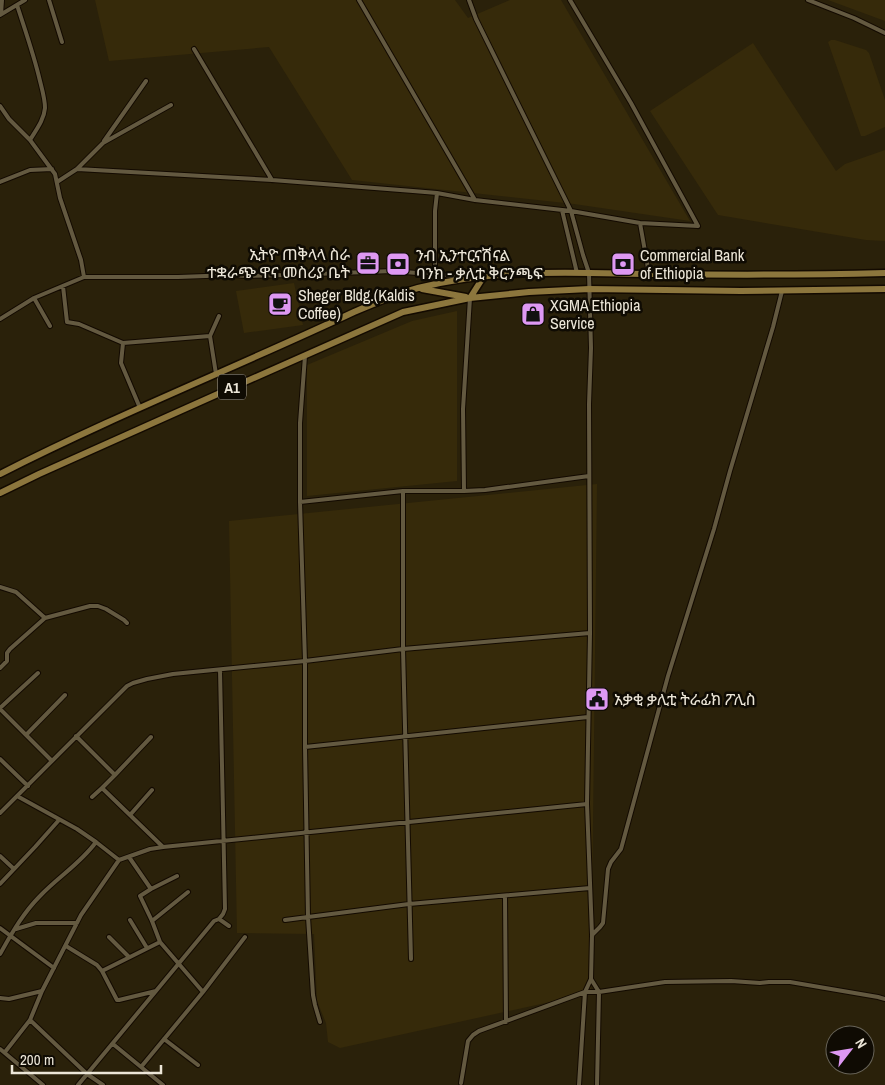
<svg xmlns="http://www.w3.org/2000/svg" width="885" height="1085" font-family="'Archivo Narrow','Noto Sans Ethiopic',sans-serif">
<rect width="100%" height="100%" fill="#2a210a"/>
<path fill="#362a0a" d="M95 0H455L468 18 510 0H561L690 221 574 204 352 180 269 47 109 61Z
M828 0H885V21Z
M831 40H835L866 50 869 53 885 100V127L865 136H861L828 42Z
M753 43 836 171 845 164 885 150V241L866 240 718 215 650 111Z
M294 283 303 325 244 333 236 291Z
M457 311V481L307 496V365L412 321Z
M597 484 591 993 340 1048 328 1042 326 1023 317 1001 314 934 237 933 229 521Z"/>
<g fill="none" stroke-linecap="round" stroke-linejoin="round">
<g stroke="#130a00" stroke-width="6">
<path id="street" d="M49 0 62 42
M359 0 475 200
M469 0 476 19 571 211 583 255 589 273 591 348 589 404 590 633 587 804 592 935 591 979 585 992 579 1085
M570 0 631 103 698 226
M808 0 854 18 885 33
M17 5C25 30 34 55 40 81 42 89 45 99 45 108 44 120 36 130 30 140
M1 14 2 0
M0 15 25 0
M194 49 272 180
M0 106 9 119 30 140 55 174 60 198 81 260 84 277
M104 141 146 81
M77 169 103 143 171 105
M0 182 30 170 52 169
M57 182 77 169 272 180 413 191 437 193 475 200 571 211 640 223 698 226
M562 210 577 273
M640 223 649 274
M435 273V211L437 193
M63 286 67 322 79 324 123 343 210 336 216 374
M34 298 50 326
M0 319 34 298 84 277H178L233 275 246 276 290 275 392 271 417 273H435L462 278
M210 336 219 316
M123 343 121 363 140 408
M305 356 300 423V502L305 661V747L308 917 409 904 590 888
M403 491V649L411 959
M464 491 463 409 470 298
M300 502 403 491H464L485 490 589 476
M0 587 16 592 45 618
M0 668 7 661V653L10 649 45 618 90 606H98L106 609 124 620 127 623
M0 708 38 673
M0 709 52 761
M26 735 65 695
M76 736 115 775 102 788 163 847
M305 747 588 717
M0 759 28 786
M115 775 151 737
M17 796 77 829 96 842 119 860
M92 797 102 788
M0 813 127 686 133 683 147 679 173 674 305 661 403 649 590 633
M130 815 152 790
M0 856 14 869
M129 857 151 889 140 896 152 921 160 942
M0 884 35 847 59 820
M151 889 177 876
M505 896 506 1022
M219 919 223 914 225 909 220 670
M130 920 147 948
M285 920 308 917 313 995 315 1005 320 1022
M152 921 188 892
M0 928 54 968
M16 929 36 923H77
M592 935 600 927 603 923 608 869 611 862 621 849 668 676 714 529 730 471 773 327 782 291
M109 937 129 957
M66 946 97 965 102 971 117 1000H119L156 991
M0 954C12 933 23 913 40 896 58 877 81 863 96 842
M102 971 160 942 203 992
M591 979 599 992 597 1085
M0 998 9 999 42 991
M30 1020 87 1074 103 1085
M164 1039 198 1065
M113 1044 163 1085
M0 1049 43 1085
M5 1052 30 1020 42 991 81 915 119 860 150 849 163 847 587 804
M141 1067 203 992 245 937
M461 1083 468 1041 473 1035 479 1031 585 992H599L665 982 731 981 760 983 769 982H790L878 997 885 999
M78 1085 214 921 219 919 229 926"/>
</g>
<g stroke="#130a00" stroke-width="9">
<path id="primary" d="M422 289 466 297
M470 298 484 276
M0 474C116 415 237 367 354 312 375 303 396 294 418 288 494 268 573 273 651 274 729 275 807 275 885 273
M0 493 39 474 229 389 403 312 470 298 529 292 589 289 741 291 885 289"/>
</g>
<use href="#street" stroke="#635940" stroke-width="4"/>
<use href="#primary" stroke="#8c763d" stroke-width="6"/>
</g>
<defs>
<g id="office-square" transform="scale(1.25)"><rect x="-9" y="-9" width="18" height="18" rx="4" fill="#de98f3" stroke="#0f0b03"/><path d="M-6-3h4V-5.5h4V-3h4V5H-6ZM-1-4.5V-3h2v-1.5ZM-6 0V1H6V0Z" fill="#111"/></g>
<g id="bank-square" transform="scale(1.25)"><rect x="-9" y="-9" width="18" height="18" rx="4" fill="#de98f3" stroke="#0f0b03"/><path d="M-6-4H6V4H-6ZM0-2.3a2.3 2.3 0 1 0 0 4.6a2.3 2.3 0 1 0 0-4.6Z" fill="#111"/></g>
<g id="cafe-square" transform="scale(1.25)"><rect x="-9" y="-9" width="18" height="18" rx="4" fill="#de98f3" stroke="#0f0b03"/><path d="M-5.5-4.5H6V0H3Q3 3.5 0 3.5H-2.5Q-5.5 3.5-5.5 0ZM3-3.2v2h1.7v-2ZM-6 4.5H4V6H-6Z" fill="#111"/></g>
<g id="shop-square" transform="scale(1.25)"><rect x="-9" y="-9" width="18" height="18" rx="4" fill="#de98f3" stroke="#0f0b03"/><path d="M-5-2.5h2.3a2.7 3.5 0 0 1 5.4 0H5L5.5 6h-11ZM-1.5-2.5h3a1.5 2.3 0 0 0-3 0Z" fill="#111"/></g>
<g id="civic-square" transform="scale(1.25)"><rect x="-9" y="-9" width="18" height="18" rx="4" fill="#de98f3" stroke="#0f0b03"/><path d="M-.6-6.5H3V-4.5H.6V-3L4-1V1h2V6H-6V1h2V-1L-.6-3ZM-1.2 2.5V6h2.4V2.5Z" fill="#111"/></g>
</defs>
<g fill-rule="evenodd">
<use href="#office-square" x="368" y="263"/>
<use href="#bank-square" x="398" y="264"/>
<use href="#bank-square" x="623" y="264"/>
<use href="#cafe-square" x="280" y="304"/>
<use href="#shop-square" x="533" y="314"/>
<use href="#civic-square" x="597" y="699"/>
</g>
<g text-anchor="middle" dominant-baseline="central" stroke-width="5" stroke-linejoin="round" paint-order="stroke">
<rect fill="#0f0b03" stroke="#aaa498" stroke-width="1" x="218" y="374.5" width="28" height="25" rx="4"/>
<g font-size="15" font-weight="bold" fill="#ece6d8">
<text x="232" y="387">A1</text>
</g>
<g font-size="16" fill="#ece6d8" stroke="#0f0b03" text-anchor="start">
<text x="350" y="254" text-anchor="end">ኢትዮ ጠቅላላ ስራ<tspan x="350" dy="18">ተቋራጭ ዋና መስሪያ ቤት</tspan></text>
<text x="416" y="255">ንብ ኢንተርናሽናል<tspan x="416" dy="18">ባንክ - ቃሊቲ ቅርንጫፍ</tspan></text>
<text x="640" y="255">Commercial Bank<tspan x="640" dy="18">of Ethiopia</tspan></text>
<text x="298" y="295">Sheger Bldg.(Kaldis<tspan x="298" dy="18">Coffee)</tspan></text>
<text x="550" y="305">XGMA Ethiopia<tspan x="550" dy="18">Service</tspan></text>
<text x="614" y="699">አቃቂ ቃሊቲ ትራፊክ ፖሊስ</text>
</g>
</g>
<g transform="translate(850 1050) rotate(59)"><circle r="24" fill="#0f0b03" stroke="#676358"/>
<path d="M0-4L9 19L0 12L-9 19Z" fill="#de98f3"/>
<text y="-8" font-size="14" font-weight="bold" text-anchor="middle" fill="#ece6d8">N</text>
</g>
<path d="M12 1065v8h149v-8" fill="none" stroke="#ece6d8" stroke-width="2.5"/>
<text x="20" y="1065" font-size="15" fill="#ece6d8" stroke="#0f0b03" stroke-width="4" paint-order="stroke">200 m</text>
</svg>
